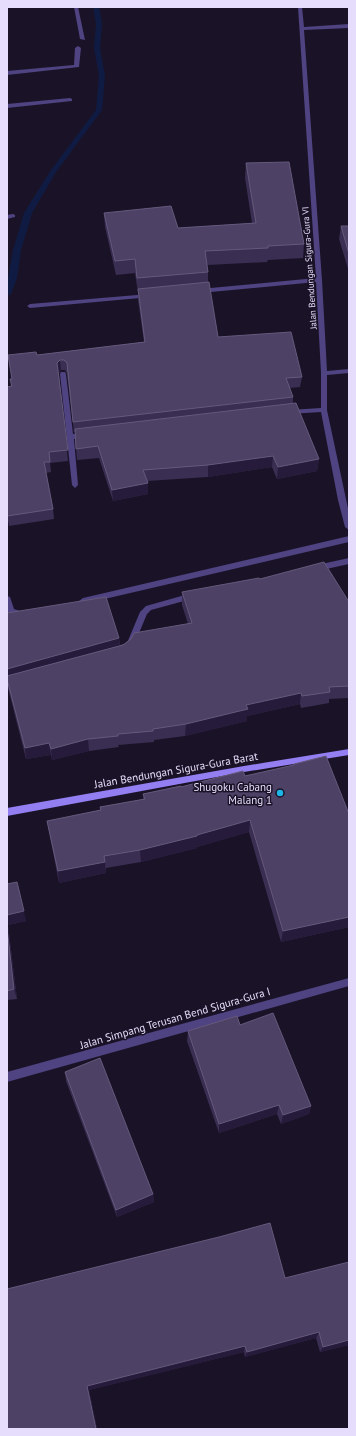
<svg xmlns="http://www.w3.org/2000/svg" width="356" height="1436" font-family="'PT Sans',sans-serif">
<rect width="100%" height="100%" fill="#1a1327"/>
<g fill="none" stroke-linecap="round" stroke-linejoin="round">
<path fill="#101b43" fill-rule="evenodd" d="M93 7H99L102 24 100 48 105 76 102 110 56 172 32 213 21 250 17 278 11 294 7 296V284L13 250 24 213 51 170 96 110 99 76 94 48 96 24Z"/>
<path fill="#4f4381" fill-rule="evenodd" d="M74 7H78L85 40 80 39Z
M298 7H302L304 27 349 24V28L304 30 322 280 327 371 349 369V373L327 375V410L349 513V530L345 527 338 500 321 412 289 414 286 412 289 410 321 408V373L316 282 200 293 197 291 200 289 316 278Z
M78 46 81 48 79 67 7 75V71L74 65 75 48Z
M70 98 72 99V101L7 108V104Z
M13 214 15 215V217L7 219V215Z
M149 294 152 296 151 297 30 308 27 306 30 304Z
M61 372H65L66 374 73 434 85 433 88 435 85 437 74 439 78 485 75 488 72 485 60 374Z
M349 536V542L83 604 79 601 83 598Z
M349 558V564L317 571 313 568 317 565Z
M192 593 196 596 195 598 151 610 147 614 134 645H128L127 643 140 612 146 606Z
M7 596 10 597 14 609 26 613 27 615 26 617C20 618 9 617 7 610 6 606 7 600 7 596Z
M349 978V986L7 1082V1072Z"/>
<path fill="#937ef2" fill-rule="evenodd" d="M349 749V755L244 772 7 816V808L244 766Z"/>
</g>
<path fill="#3b2e53" d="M246 163 304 244 303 258 268 260 267 262 207 265 208 272V282L218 337 302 377 300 387 290 388 293 397V404L319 459 317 471 277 479 272 467 208 477 147 481 148 483V494L113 501 99 458 77 460 75 432H74L67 374 65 370H61L59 374 68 461 50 463 51 472 46 473 53 509 54 519 9 526 7 516 11 386 10 379H12L37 355 144 342 138 300V293L135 273 116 275 105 227 104 213 178 228 252 223 245 178Z
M341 226H349V272L339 239Z
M260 579 349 602V698L329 699V703L301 708 300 704 247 716V721L185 736 154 740V742L118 745 119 747 89 751 52 760 51 755 26 759 8 688 7 680 119 638 120 645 188 624 182 605V592Z
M294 764 349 814V927L281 942 249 832 197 847V848L141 862 106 868V873L59 883 47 821 100 810V807L143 800V794L245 776 293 766Z
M7 884 26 921 8 925 17 999 7 1000Z
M240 1025 311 1106 309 1114 281 1124 277 1114 219 1133 187 1041 188 1031Z
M65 1072 153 1194 154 1202 117 1217 66 1081Z
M349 1262V1345L320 1352 316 1338 245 1357 244 1352 89 1390 97 1429H7L285 1278Z"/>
<path fill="#261b3a" d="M60 360 61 370 59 374 57 363Z
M273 456 272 467 208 477V465Z
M319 459 317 471 277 479 278 467Z
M148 483V494L113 501 112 490Z
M119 638 120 648 7 680V669Z
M301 693 300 704 247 716V721L185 736 186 724 246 705Z
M88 739 89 751 52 760 51 749Z
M49 743 51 755 26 759 25 748Z
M250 820 249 832 197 847V848L141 862 140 850Z
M105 862 106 873 59 883 58 871Z
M24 911 26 921 8 925 17 999 14 989 7 928V915Z
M349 917V927L281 942 283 931Z
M279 1105 277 1114 219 1133V1124Z
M311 1106 309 1114 281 1124 283 1115Z
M153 1194 154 1202 117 1217 116 1210Z
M319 1332 316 1338 245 1357 247 1352Z
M349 1340V1345L320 1352 323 1347Z
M245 1346 244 1352 89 1390 97 1429H96L87 1386Z"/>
<path fill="#4d4165" stroke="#65597c" d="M289 162 304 244 268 246V248L205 251 208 272 137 278 135 259 115 261 104 213 171 206 178 228 256 223 246 163Z
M341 226H349V254Z
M209 282 218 337 291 332 302 377 286 378 293 397 73 422 67 363 64 360H60L57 363 68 450 49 452 50 462H44L53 509 7 516V387L12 386 10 379H12L8 355 36 352 37 355 145 342 138 289Z
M296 403 319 459 278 467 273 456 208 465 143 470 148 483 112 490 98 446 76 449 75 429Z
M324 562 349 602V686L329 687 330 692 302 696 301 693 246 705 248 709 186 724 153 729V731L118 734V736L88 739 51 749 49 743 25 748 7 679V676L123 645 131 639 134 633 192 623 182 592 259 578 260 579Z
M106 597 119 638 7 669V613Z
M326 756 349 814V917L283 931 250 820 197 835V836L140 850 104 856 105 862 58 871 47 821 101 810 100 807 145 799 143 794 181 786V787L243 771 245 776 294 765V764Z
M17 882 24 911 7 915V884Z
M7 928 14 989 7 991Z
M273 1013 311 1106 283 1115 279 1105 219 1124 188 1031 237 1016 240 1025Z
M100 1058 153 1194 116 1210 65 1072Z
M270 1223 285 1278 349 1262V1340L323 1347 319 1332 247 1352 245 1346 87 1386 96 1429H7V1289L219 1237Z"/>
<circle fill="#1db4e7" stroke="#1a1327" stroke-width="1.5" cx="280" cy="793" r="4"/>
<g text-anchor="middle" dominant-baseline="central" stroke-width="3" stroke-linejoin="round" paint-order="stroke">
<g font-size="9" fill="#e5ddfb" stroke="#1a1327">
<text transform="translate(309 268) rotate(-94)">Jalan Bendungan Sigura-Gura VI</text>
</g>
<g font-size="11" fill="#e5ddfb" stroke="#1a1327">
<text transform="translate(176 770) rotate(-10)">Jalan Bendungan Sigura-Gura Barat</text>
<text transform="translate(175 1018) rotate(-16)">Jalan Simpang Terusan Bend Sigura-Gura I</text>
</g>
<g font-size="11" fill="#e5ddfb" stroke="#1a1327" text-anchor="end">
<text x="272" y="787">Shugoku Cabang<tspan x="272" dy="13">Malang 1</tspan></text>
</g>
</g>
<rect width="356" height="1436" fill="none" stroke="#e5ddfb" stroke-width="16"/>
</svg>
